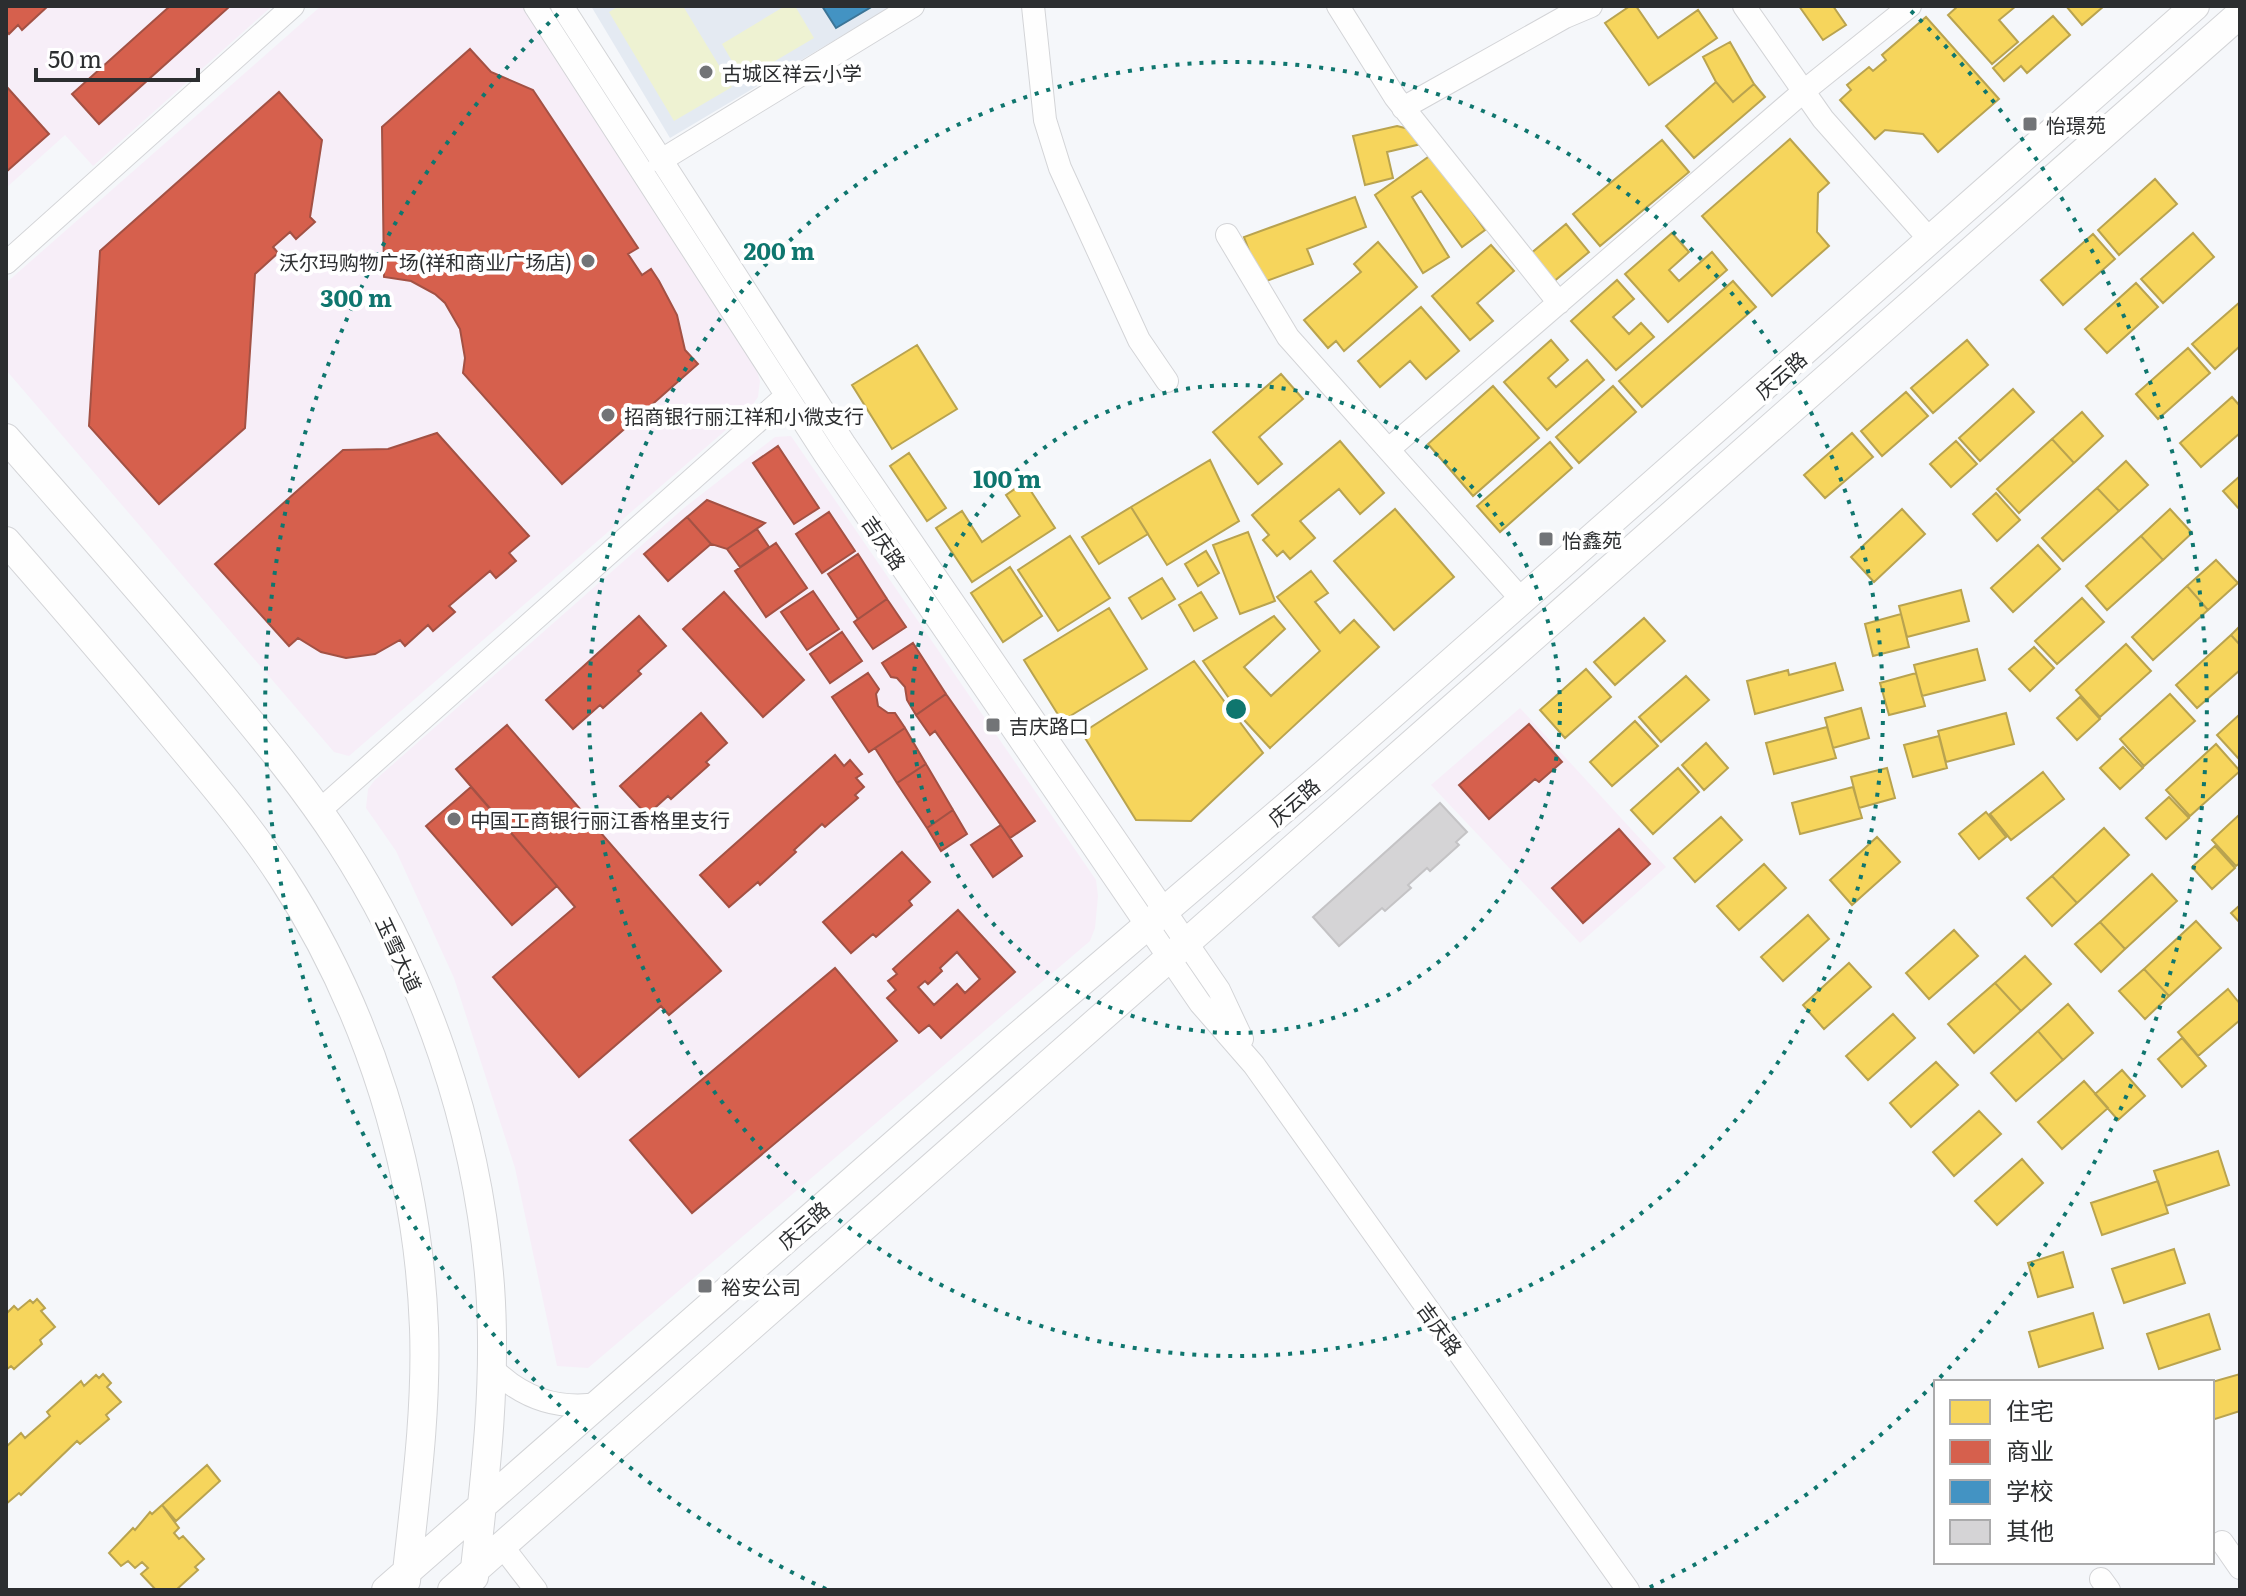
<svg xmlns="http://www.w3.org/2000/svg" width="2246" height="1596" font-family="Literata,'Noto Sans SC',serif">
<rect width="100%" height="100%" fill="#f5f7fa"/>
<path fill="#f7eef8" d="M6 6H269L270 8 93 166 65 135 6 188Z
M321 6H522L757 371 760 381 758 397 749 410 349 756 334 752 6 370V283Z
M791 436 1096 880 1098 896 1095 928 1090 941 588 1368 557 1366 515 1168 454 978 396 851 366 808 368 789 375 780 684 508 775 437Z
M1520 708 1666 867 1580 943 1431 785Z"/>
<path fill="#e4eaf2" d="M591 6H892L670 138Z"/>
<path fill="#eef2d2" d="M619 6H683L732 87 674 121 609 12Z
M785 6H795L814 38 743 80 722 44Z"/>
<path fill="#f6d55c" stroke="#b9a34f" stroke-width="2" d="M1630 6H1636L1658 38 1698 10 1717 38 1649 85 1605 23Z
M1799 6H1833L1846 25 1823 40Z
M1958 6H2016L1999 20 2018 42 1992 64 1948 15Z
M2066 6H2104L2082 25Z
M2053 16 2070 35 2027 73 2021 66 2004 81 1993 68Z
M1926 17 1999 99 1938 152 1923 134 1885 130 1875 139 1840 100 1851 90 1847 85 1869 67 1873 71 1886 60 1882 55Z
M1730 42 1754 84 1733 102 1716 82 1703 57Z
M1716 82 1733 102 1754 84 1765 97 1694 158 1666 126Z
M1397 126 1413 130 1421 144 1387 152 1393 178 1365 185 1353 136Z
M1790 139 1829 183 1818 193 1817 232 1829 246 1772 296 1702 216Z
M1662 140 1689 172 1600 246 1573 214Z
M1431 155 1485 230 1462 247 1421 191 1412 197 1449 257 1423 273 1375 195Z
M2155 179 2177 204 2119 255 2098 230Z
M1355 197 1366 227 1307 249 1313 264 1261 283 1244 237Z
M1566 224 1589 252 1552 283 1529 255Z
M1672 233 1689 252 1669 270 1679 281 1712 252 1727 270 1668 322 1625 274Z
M2193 233 2214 257 2163 303 2141 279Z
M2093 234 2115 259 2063 305 2041 280Z
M1378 242 1417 287 1344 351 1336 341 1328 348 1304 320 1361 272 1354 264Z
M1491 245 1514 271 1477 303 1493 321 1470 340 1432 296Z
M1617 280 1634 299 1613 317 1629 334 1641 323 1654 337 1616 370 1571 321Z
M1733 281 1756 307 1642 407 1619 381Z
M2136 283 2158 307 2107 353 2085 329Z
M2240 302V346L2215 369 2192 344Z
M1421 307 1459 351 1426 379 1410 361 1380 387 1358 361Z
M1551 340 1568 360 1548 378 1556 387 1587 360 1604 380 1547 430 1504 382Z
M1967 340 1988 365 1933 413 1911 388Z
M917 345 957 409 892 449 852 385Z
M2188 348 2210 373 2158 419 2136 394Z
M1281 374 1303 399 1259 437 1282 464 1258 484 1213 432Z
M1493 386 1539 438 1473 496 1428 444Z
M1613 386 1636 412 1579 463 1556 437Z
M2013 389 2034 412 1980 461 1959 438Z
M1906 392 1928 416 1882 456 1861 431Z
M2232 397 2240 406V433L2201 467 2180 443Z
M2082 412 2103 436 2074 463 2052 439Z
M1852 433 1873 457 1825 498 1804 475Z
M2052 439 2074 463 2019 513 1997 489Z
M1340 441 1384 493 1360 514 1339 489 1300 521 1315 538 1290 559 1283 551 1277 556 1263 540 1269 535 1252 515Z
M1956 441 1977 464 1951 487 1930 464Z
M1550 442 1572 468 1500 532 1477 506Z
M909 453 946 508 927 521 890 466Z
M1210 460 1239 521 1167 565 1131 507Z
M2126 461 2148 485 2119 511 2097 488Z
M2240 476V510L2223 491Z
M1025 482 1055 528 972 582 936 528 962 511 982 542 1020 516 1006 495Z
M2097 488 2119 511 2063 561 2042 538Z
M1996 493 2020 520 1997 541 1973 514Z
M1131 507 1148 534 1099 564 1082 537Z
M1395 509 1454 577 1394 630 1334 561Z
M1902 509 1925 534 1874 582 1851 557Z
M2170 509 2192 533 2163 560 2141 536Z
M1248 532 1275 601 1240 614 1213 545Z
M1070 536 1110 598 1058 631 1018 570Z
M2141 536 2163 560 2107 610 2086 586Z
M2038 545 2060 569 2013 612 1991 588Z
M1206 551 1219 573 1198 586 1185 564Z
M2216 560 2238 583 2208 610 2187 586Z
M1010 567 1042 616 1003 642 971 593Z
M1311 571 1328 593 1315 602 1340 633 1354 620 1379 647 1270 748 1245 721 1203 661 1274 616 1285 629 1244 667 1271 696 1320 651 1277 597Z
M1162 578 1175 599 1142 619 1129 598Z
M2187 586 2208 610 2153 660 2132 637Z
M1961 590 1969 621 1907 637 1899 606Z
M1201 592 1217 618 1194 631 1179 605Z
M2082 598 2104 622 2057 664 2035 641Z
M1109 608 1147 669 1062 721 1024 660Z
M1901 614 1909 647 1873 656 1865 624Z
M1644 618 1665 641 1615 685 1594 662Z
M2240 626V645L2231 635Z
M2231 635 2240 645V670L2197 708 2176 685Z
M2126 644 2151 671 2100 717 2076 690Z
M2034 647 2054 668 2030 691 2009 669Z
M1977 649 1985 680 1922 696 1914 665Z
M1194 661 1263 753 1191 821 1136 820 1082 733Z
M1835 663 1843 690 1755 714 1747 681 1788 670 1789 675Z
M1586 669 1611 697 1565 738 1540 710Z
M1916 673 1925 706 1889 715 1880 683Z
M1686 676 1709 700 1661 742 1639 717Z
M2170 694 2195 721 2144 766 2120 739Z
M2080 697 2100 719 2077 740 2057 718Z
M1861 708 1869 738 1833 748 1825 718Z
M2006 713 2014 744 1946 762 1938 731Z
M2240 714V756L2238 758 2217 735Z
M1635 721 1658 746 1612 786 1590 762Z
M1827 727 1836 758 1774 774 1766 743Z
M1939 736 1947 768 1913 777 1904 745Z
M1706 743 1728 768 1704 790 1682 765Z
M2216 744 2240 771 2190 816 2166 790Z
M2123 747 2143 768 2120 789 2100 768Z
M1678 768 1699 792 1653 834 1631 810Z
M1887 768 1895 798 1859 808 1851 777Z
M2043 772 2064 799 2011 840 1990 814Z
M1853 787 1862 818 1800 834 1792 803Z
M2169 797 2189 818 2166 839 2146 818Z
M1986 812 2006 837 1979 859 1959 834Z
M2240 814V863L2236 866 2212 840Z
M1721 817 1742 840 1695 882 1674 858Z
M2104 828 2129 855 2077 903 2052 876Z
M1877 837 1900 862 1852 905 1830 880Z
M2215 846 2235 868 2212 889 2192 867Z
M1764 864 1786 888 1739 930 1717 906Z
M2152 874 2177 901 2125 949 2100 922Z
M2052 876 2077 903 2052 926 2027 898Z
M2240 905V923L2231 913Z
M1808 915 1829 939 1783 981 1761 957Z
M2196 921 2221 948 2169 996 2144 969Z
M2100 922 2125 949 2101 972 2075 944Z
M1954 930 1978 956 1929 999 1906 973Z
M2025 956 2051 984 2021 1011 1995 983Z
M1849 963 1871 987 1824 1029 1803 1005Z
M2144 969 2169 996 2145 1019 2119 991Z
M1995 983 2021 1011 1974 1053 1948 1024Z
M2228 989 2240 1004V1020L2198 1056 2178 1032Z
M2068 1004 2093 1033 2063 1060 2038 1031Z
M1893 1014 1915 1038 1868 1080 1846 1056Z
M2038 1031 2063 1060 2016 1101 1991 1073Z
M2182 1038 2206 1066 2182 1087 2158 1059Z
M1936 1062 1958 1085 1911 1127 1890 1103Z
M2122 1070 2145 1096 2118 1120 2095 1094Z
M2084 1081 2108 1108 2062 1149 2038 1122Z
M1979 1111 2001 1134 1954 1176 1933 1152Z
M2218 1151 2229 1185 2166 1206 2154 1171Z
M2022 1159 2043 1183 1997 1225 1975 1201Z
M2158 1181 2168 1213 2102 1235 2091 1203Z
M2174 1249 2185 1283 2124 1303 2112 1269Z
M2063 1252 2073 1287 2038 1297 2028 1263Z
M37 1299 45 1308 41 1311 55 1327 40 1340 42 1344 14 1369 11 1366 6 1370V1314L14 1306 18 1310 30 1300 33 1303Z
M2093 1313 2103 1348 2039 1367 2029 1332Z
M2209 1314 2220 1349 2159 1369 2147 1334Z
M103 1374 111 1383 107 1387 121 1402 106 1415 109 1419 80 1444 77 1441 21 1495 19 1493 6 1504V1447L21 1433 25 1438 50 1416 47 1412 81 1381 84 1386 96 1375 99 1378Z
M2240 1374V1411L2212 1420V1382Z
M207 1465 220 1481 176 1521 162 1505Z
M162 1505 179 1528 174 1533 179 1539 183 1536 204 1559 195 1567 198 1570 176 1590H156L141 1574 148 1568 142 1562 135 1568 128 1561 121 1566 109 1553 133 1528 135 1530 150 1512 152 1514Z"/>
<path fill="#d6604d" stroke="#a35144" stroke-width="2" fill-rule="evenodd" d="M6 6H48L22 30 18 25 9 34 6 31Z
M170 6 229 7 99 124 72 94Z
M470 49 491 72 533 90 638 248 628 254 642 275 651 269 659 281 677 315 685 350 698 364 562 484 463 373 465 358 460 329 445 303 435 294 411 281 384 277 382 127Z
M6 86 49 134 6 172Z
M279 92 322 140 310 217 315 222 296 239 290 232 273 247 278 253 255 274 245 428 159 504 89 426 100 251Z
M437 433 529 536 509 553 516 561 496 578 490 571 449 606 455 612 433 631 428 625 405 646 400 640 375 654 346 658 321 652 298 638 289 646 215 564 343 450 388 449Z
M778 446 819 508 794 524 753 463Z
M707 500 765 523 727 549 711 544 687 517Z
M829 512 855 551 822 573 796 534Z
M687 517 711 544 668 581 644 554Z
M757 529 769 547 740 567 727 549Z
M776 543 807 588 766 617 735 571Z
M858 554 887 599 858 619 828 574Z
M813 591 839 629 807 650 781 612Z
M724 592 804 680 763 717 683 629Z
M887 599 906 627 873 649 854 622Z
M639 616 666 646 638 671 641 674 603 708 600 705 573 729 546 700Z
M842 632 862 661 830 683 810 654Z
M913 643 946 694 916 715 907 700 905 687 897 678 891 677 882 663Z
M868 673 879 689 876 694 878 706 888 713H895L905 728 869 752 832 697Z
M946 694 1035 821 1010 838 935 731 930 735 916 715Z
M701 713 727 743 706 762 709 765 671 799 668 796 647 815 620 786Z
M1529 724 1562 762 1539 782 1535 779 1489 819 1459 785Z
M507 725 721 971 669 1015 661 1006 579 1077 493 977 575 907 456 769Z
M905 728 926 764 897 783 875 748Z
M835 755 844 766 850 760 862 774 856 778 864 787 855 795 858 798 825 827 822 824 794 850 796 852 760 885 758 882 729 907 700 875Z
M926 764 953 810 927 828 897 783Z
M471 787 557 886 512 925 426 826Z
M953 810 967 834 941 851 927 828Z
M1001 825 1022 856 993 877 971 845Z
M1619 829 1650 864 1583 923 1552 888Z
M902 852 930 882 909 901 912 905 876 937 873 934 851 953 823 922Z
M958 910 1015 972 941 1038 929 1025 919 1033 887 998 896 990 888 981 897 974 893 969ZM957 952 980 979 965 993 957 984 934 1005 918 987 925 981 928 984 942 971 940 968Z
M835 968 897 1041 692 1213 630 1140Z"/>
<path fill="#4393c3" stroke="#3c7597" stroke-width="2" d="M822 6H873L836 28Z"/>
<path fill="#d5d4d6" stroke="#c4c3c5" stroke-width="2" d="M1440 803 1467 832 1456 842 1459 845 1430 871 1427 868 1408 885 1411 888 1385 911 1382 908 1339 946 1313 917Z"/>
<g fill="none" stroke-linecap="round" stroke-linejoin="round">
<g stroke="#d3d4d7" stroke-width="24">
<path id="minor" d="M535 6 825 455 1200 1003 1254 1065 1628 1590
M562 6 844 443 1219 990 1242 1039
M1033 6 1045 120 1060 168 1139 340 1167 381
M1338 6 1395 97 1559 303
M1744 6 1823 119 1931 241
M1403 108 1565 17 1591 6
M660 161 913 6
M1227 235 1288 337 1522 600
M6 263 293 6
M1389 449 1804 91 1910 6
M319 811 786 396
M492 1368C522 1398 556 1410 598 1404
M2222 1542 2240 1568
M502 1546 536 1590
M2101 1579 2109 1590"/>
</g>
<g stroke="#d3d4d7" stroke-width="30">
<path id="major" d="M6 438C77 519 149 600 218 683 261 735 304 786 340 842 426 975 478 1129 490 1286 497 1384 485 1480 474 1577
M6 541C62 605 117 669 171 734 210 781 249 826 282 877 369 1011 418 1169 424 1328 427 1412 415 1497 406 1581
M386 1590 1012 1041 1320 778 2195 6
M452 1590 2240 14"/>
</g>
<use href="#minor" stroke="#fefefe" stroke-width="22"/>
<use href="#major" stroke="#fefefe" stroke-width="28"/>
</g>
<g fill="none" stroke="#0f766e" stroke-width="4" stroke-dasharray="4 8">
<circle cx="1236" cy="709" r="324"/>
<circle cx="1236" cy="709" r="647"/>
<path d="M826 1589A971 971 0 0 1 561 11M1911 11A971 971 0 0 1 1646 1589"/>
</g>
<g fill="#727477" stroke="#fff" stroke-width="3">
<circle cx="706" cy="72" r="8"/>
<rect x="2022" y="116" width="16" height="16" rx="4"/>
<circle cx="588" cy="261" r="8"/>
<circle cx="608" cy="415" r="8"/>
<rect x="1538" y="531" width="16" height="16" rx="4"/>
<rect x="985" y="717" width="16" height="16" rx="4"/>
<circle cx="454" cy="819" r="8"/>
<rect x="697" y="1278" width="16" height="16" rx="4"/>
</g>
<g text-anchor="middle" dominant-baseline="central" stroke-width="8" stroke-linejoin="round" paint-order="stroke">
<g font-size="20" fill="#2c2e30" stroke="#fff" text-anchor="start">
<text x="722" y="72">古城区祥云小学</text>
<text x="2046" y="124">怡璟苑</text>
<text x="572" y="261" text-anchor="end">沃尔玛购物广场(祥和商业广场店)</text>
<text x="624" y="415">招商银行丽江祥和小微支行</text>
<text x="1562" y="539">怡鑫苑</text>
<text x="1009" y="725">吉庆路口</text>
<text x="470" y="819">中国工商银行丽江香格里支行</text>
<text x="721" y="1286">裕安公司</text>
</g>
<g font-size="20" fill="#2c2e30" stroke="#fff">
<text transform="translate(1780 374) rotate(-41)">庆云路</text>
<text transform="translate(885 542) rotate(56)">吉庆路</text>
<text transform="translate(1293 801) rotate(-41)">庆云路</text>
<text transform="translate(400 954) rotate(65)">玉雪大道</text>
<text transform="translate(803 1224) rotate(-41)">庆云路</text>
<text transform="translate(1441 1328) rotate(54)">吉庆路</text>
</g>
</g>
<circle cx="1236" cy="709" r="12" fill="#0f766e" stroke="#fff" stroke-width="4"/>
<g font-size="24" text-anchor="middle" font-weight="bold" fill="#0f766e" stroke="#fff" stroke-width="8" stroke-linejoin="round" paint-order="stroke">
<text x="779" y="260">200 m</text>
<text x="356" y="307">300 m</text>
<text x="1007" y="488">100 m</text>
</g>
<rect width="2246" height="1596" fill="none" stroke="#2c2e30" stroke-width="16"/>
<rect x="1934" y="1380" width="280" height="184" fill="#ffffff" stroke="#ababac" stroke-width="2"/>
<rect x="1950" y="1400" width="40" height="24" fill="#f6d55c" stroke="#ababac" stroke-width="2"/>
<text x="2006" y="1420" font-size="24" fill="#2c2e30">住宅</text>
<rect x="1950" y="1440" width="40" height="24" fill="#d6604d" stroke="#ababac" stroke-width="2"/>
<text x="2006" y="1460" font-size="24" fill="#2c2e30">商业</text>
<rect x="1950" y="1480" width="40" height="24" fill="#4393c3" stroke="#ababac" stroke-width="2"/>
<text x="2006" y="1500" font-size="24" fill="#2c2e30">学校</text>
<rect x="1950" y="1520" width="40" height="24" fill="#d5d4d6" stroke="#ababac" stroke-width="2"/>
<text x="2006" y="1540" font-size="24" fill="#2c2e30">其他</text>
<path d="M36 68v12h162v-12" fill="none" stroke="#2c2e30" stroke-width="4"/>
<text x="48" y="68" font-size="24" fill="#2c2e30" stroke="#ffffff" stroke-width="6" paint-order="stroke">50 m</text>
</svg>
